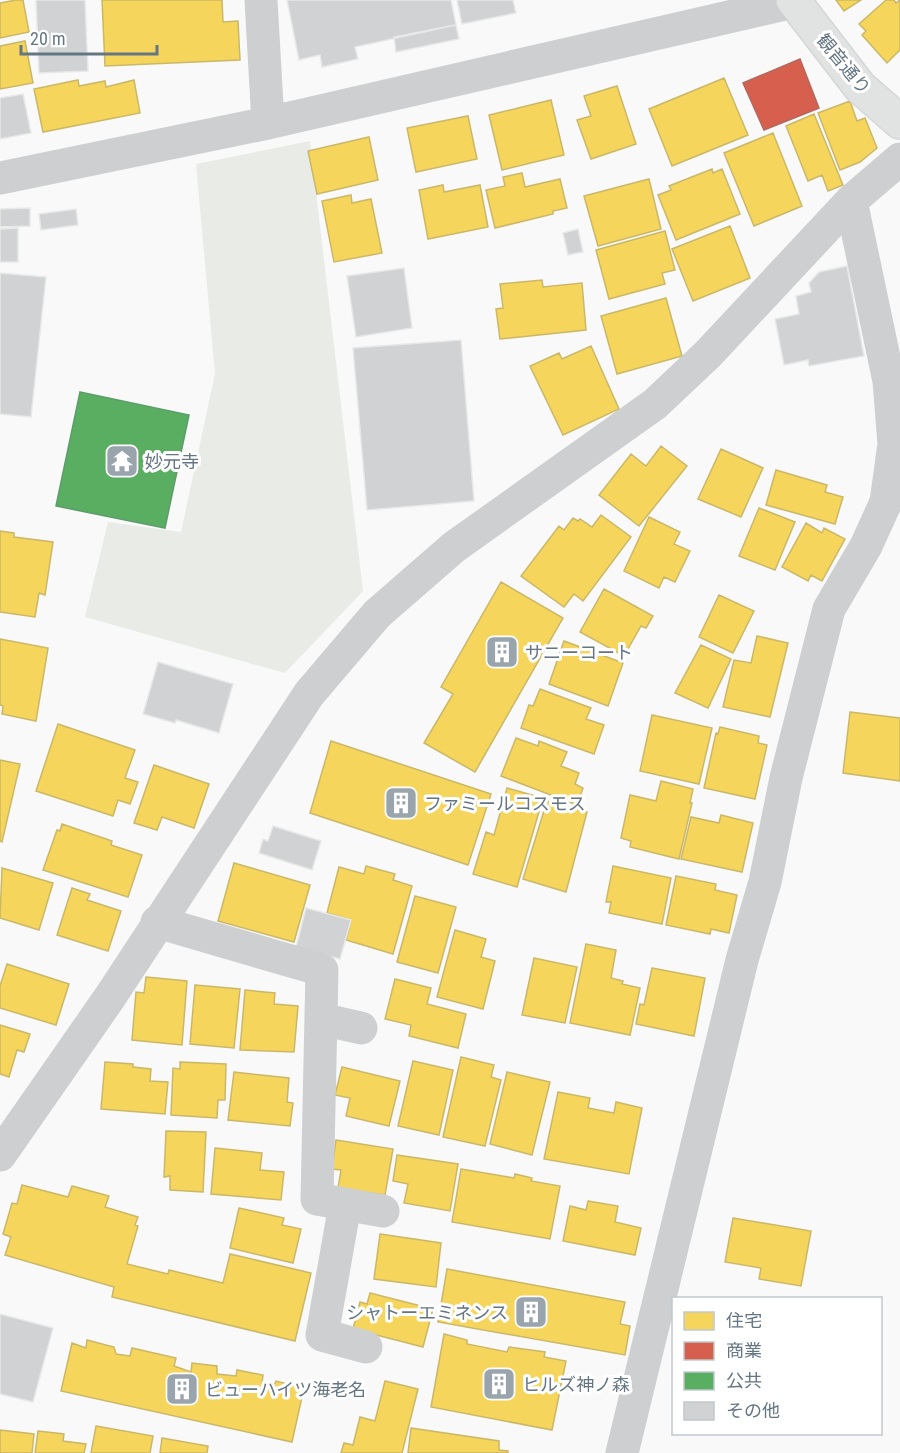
<svg xmlns="http://www.w3.org/2000/svg" width="900" height="1453" font-family="'Roboto Condensed','Noto Sans JP',sans-serif">
<rect width="100%" height="100%" fill="#f9f9f9"/>
<path fill="#e8ebe6" d="M310 141 363 591 285 673 85 617 108 522 181 532 215 374 196 164Z"/>
<path fill="#f6d55c" stroke="#cab868" stroke-width="1.5" d="M16 0H23L29 32 0 38V3Z
M102 0H222L223 22 238 21 240 60 105 66Z
M836 0H861L844 11Z
M886 0H894L896 3 900 0V50L887 63 862 35 866 31 859 24Z
M25 41 33 83 0 89V46Z
M724 78 748 135 672 166 649 109Z
M78 80 79 86 105 81 106 87 134 80 140 113 43 132 34 89Z
M617 86 636 144 591 159 577 120 591 116 584 96Z
M551 100 564 155 502 170 489 115Z
M850 101 857 121 865 118 877 148 860 162 840 170 818 113Z
M814 114 843 185 828 191 822 175 808 181 786 126Z
M468 116 477 159 416 172 407 128Z
M773 133 802 206 754 226 724 153Z
M369 137 378 180 317 194 308 151Z
M712 169 713 173 722 169 740 214 676 240 658 195 671 190 669 186Z
M522 173 525 187 560 179 567 208 553 211V214L495 228 486 190 505 186 503 177Z
M649 179 661 229 598 246 584 196Z
M443 185 444 192 480 185 488 227 428 239 419 190Z
M351 195 352 203 371 199 382 253 334 262 322 201Z
M730 226 750 278 693 301 672 249Z
M665 231 675 270 662 273 665 284 609 299 596 250Z
M542 280 543 287 582 283 586 330 500 339 496 309 503 308 500 284Z
M666 298 682 356 617 374 601 316Z
M591 346 619 409 563 435 530 366 559 353 562 359Z
M661 446 687 466 639 526 599 495 631 454 646 466Z
M721 449 763 468 741 517 698 499Z
M776 470 827 485 825 492 843 497 835 524 766 505Z
M759 508 795 522 775 570 739 556Z
M601 515 631 537 583 601 574 594 564 607 521 576 559 526 564 530 573 518 578 521 580 519 592 527Z
M649 517 680 532 674 544 690 551 675 582 664 577 659 588 624 571Z
M806 523 822 533 824 528 845 539 822 581 811 575 808 581 782 567Z
M0 531 14 533V537L53 542 45 595 39 593 35 617 0 612Z
M501 582 563 618 475 772 424 743 453 694 441 687Z
M604 589 653 616 646 628 641 626 624 656 580 632Z
M719 595 754 611 733 653 699 637Z
M757 636 788 643 770 717 723 707 734 660 751 663Z
M0 639 48 648 36 721 2 714 3 706 0 705Z
M564 641 623 663 608 706 549 684Z
M701 645 731 659 708 708 675 693Z
M540 689 591 708 586 719 604 725 594 754 521 728 529 705 533 706Z
M850 712 900 718V781L843 773Z
M652 715 712 728 699 784 640 771Z
M58 724 135 750 125 778 138 782 130 804 118 800 113 816 36 791Z
M720 727 759 736 758 743 767 745 755 799 704 788 716 733 718 734Z
M516 738 538 746 539 741 567 752 561 766 579 773 575 784 583 788 577 805 501 776Z
M331 741 491 794 468 865 310 813Z
M0 760 20 764 2 842 0 841Z
M154 765 209 784 194 828 162 817 157 830 134 823Z
M661 781 693 789 690 803H692L679 859 630 847 631 841 621 838 630 795 656 801Z
M507 788 543 798 517 887 473 874 486 832 494 835Z
M547 801 587 812 566 892 523 879Z
M721 815 753 823 742 872 681 859 691 817 719 823Z
M62 824 112 841 111 845 142 855 128 897 43 870 57 830 60 831Z
M234 863 310 885 294 942 218 921Z
M366 866 395 874 393 880 412 886 393 954 346 940 351 920 327 913 339 867 364 874Z
M613 866 671 878 662 924 609 913 611 902H606Z
M2 868 53 883 39 930 0 918Z
M676 876 716 884 715 890 737 895 729 933 711 929 710 934 666 925Z
M72 888 90 894 87 900 121 911 108 951 57 935Z
M415 896 456 907 438 973 397 962Z
M455 930 486 939 481 957 495 961 483 1009 437 997Z
M586 944 616 950 611 978 623 981 622 984 640 988 630 1035 570 1023Z
M534 958 577 967 565 1023 522 1015Z
M7 964 69 984 56 1025 0 1008V986Z
M652 968 705 978 694 1036 636 1024 640 1004 644 1005Z
M146 977 187 981 182 1045 132 1040 136 992 144 993Z
M395 979 431 988 427 1004 466 1014 458 1048 409 1036 411 1025 385 1019Z
M195 985 240 989 234 1048 190 1044Z
M245 990 275 993 274 1004 298 1006 294 1052 240 1050Z
M0 1025 30 1034 24 1052 17 1050 9 1077 0 1074Z
M461 1057 494 1065 491 1077 501 1080 485 1146 443 1137Z
M413 1061 453 1070 439 1135 398 1126Z
M105 1062 133 1064V1067L151 1069 150 1081 168 1082 165 1114 101 1109Z
M180 1062 226 1064 225 1100H218L217 1118 171 1115 173 1068 180 1069Z
M342 1067 400 1081 389 1126 346 1116 350 1098 335 1095Z
M234 1072 289 1078 287 1102 293 1103 290 1126 228 1120Z
M507 1072 550 1082 532 1155 490 1144Z
M558 1092 590 1098 588 1108 614 1113 616 1102 642 1108 629 1174 544 1159Z
M166 1131 206 1132 203 1192 170 1190V1176L164 1177Z
M336 1140 393 1149 385 1195 338 1188 341 1170 332 1169Z
M215 1148 262 1153 260 1170 284 1172 281 1200 211 1194Z
M397 1155 458 1164 450 1211 404 1203 408 1184 393 1181Z
M461 1169 514 1178 515 1174 532 1178 531 1181 560 1186 550 1239 452 1222Z
M22 1185 68 1197 72 1186 109 1196 105 1207 138 1217 135 1225 138 1226 127 1264 168 1274 169 1270 223 1283 230 1254 311 1273 295 1341 112 1297 114 1287 5 1255 11 1237 3 1234 12 1203 17 1204Z
M588 1201 618 1206 615 1222 641 1228 635 1255 563 1241 570 1206 586 1210Z
M239 1208 284 1218 282 1225 301 1229 293 1263 230 1248Z
M733 1218 811 1231 801 1286 759 1279 761 1268 725 1262Z
M380 1234 441 1243 436 1287 374 1279Z
M447 1269 625 1302 620 1324 630 1326 625 1355 438 1322Z
M370 1293 433 1309 423 1347 353 1329 360 1302 367 1304Z
M444 1334 467 1340V1344L507 1352 509 1347 545 1352 544 1357 566 1361 552 1430 431 1407Z
M87 1340 114 1347 116 1354 130 1356 132 1348 176 1358 174 1366 191 1372 192 1363 217 1366V1374L236 1376 237 1370 263 1375 262 1383 273 1387 276 1381 304 1388 292 1442 61 1391 72 1343 86 1348Z
M385 1381 418 1389 402 1453H341L344 1443 353 1445 360 1417 375 1421Z
M96 1426 153 1436 150 1453H91Z
M411 1428 499 1441V1450L508 1451V1453H408Z
M0 1430 34 1434 32 1453H0Z
M38 1431 64 1434 63 1441 86 1444 84 1453H35Z
M162 1438 208 1446 207 1453H160Z"/>
<path fill="#d6604d" stroke="#b4675d" stroke-width="1.5" d="M800 59 819 108 764 130 743 83Z"/>
<path fill="#5aae61" stroke="#5d9d6b" stroke-width="1.5" d="M80 392 189 415 165 528 56 506Z"/>
<path fill="#d0d2d3" stroke="#e8e8e8" stroke-width="1.5" d="M36 0H85L88 71 39 73Z
M287 0H451L456 25 355 47 358 59 322 67 320 55 299 60Z
M457 0H513L516 13 462 24Z
M456 25 459 39 396 52 394 37Z
M23 94 31 133 0 139V98Z
M30 208V226L0 227V209Z
M76 209 78 225 41 230 39 214Z
M18 228V262H0V229Z
M578 229 583 252 568 255 563 233Z
M847 266 864 356 809 366 808 360 784 365 775 319 799 314 796 296 811 292 809 283 819 272Z
M404 268 412 328 356 337 347 276Z
M0 273 46 277 31 417 0 414Z
M461 340 474 501 367 510 353 348Z
M158 662 233 684 219 733 176 720 175 723 143 714Z
M273 826 321 841 312 870 259 853 263 839 268 841Z
M306 908 351 920 340 959 296 947Z
M0 1314 53 1328 33 1402 0 1394Z"/>
<g fill="none" stroke-linecap="round" stroke-linejoin="round">
<g stroke="#d5d6d7" stroke-width="36">
<path id="secondary" d="M793 0 860 87 900 122"/>
</g>
<path stroke="#cecfd0" stroke-width="33" d="M261 0 268 123
M0 178 268 123 794 2
M157 922 322 970 317 1199 383 1211
M321 1019 361 1028
M0 1155 110 997 309 694 377 614 454 547 655 404 708 354 851 201 900 159
M345 1205 322 1335 366 1347
M622 1453 742 960 765 882 786 778 829 609 866 546 886 502 894 444 889 381 851 201"/>
<use href="#secondary" stroke="#e1e2e2" stroke-width="33"/>
</g>
<defs>
<g id="temple-square" transform="scale(1.725)"><rect x="-9" y="-9" width="18" height="18" rx="4" fill="#99a4ac" stroke="#fff"/><path d="M0-6L5-2H3V0L6.5 2.5H4V6H1.5V3h-3V6H-4V2.5H-6.5L-3 0V-2H-5Z" fill="#fff"/></g>
<g id="building-square" transform="scale(1.725)"><rect x="-9" y="-9" width="18" height="18" rx="4" fill="#99a4ac" stroke="#fff"/><path d="M-4-6H4V6H1V3H-1V6H-4ZM-2.5-4.3h1.7v1.8h-1.7ZM.8-4.3h1.7v1.8H.8ZM-2.5-1h1.7V.8h-1.7ZM.8-1h1.7V.8H.8Z" fill="#fff"/></g>
</defs>
<g fill-rule="evenodd">
<use href="#temple-square" x="122" y="461"/>
<use href="#building-square" x="502" y="652"/>
<use href="#building-square" x="401" y="803"/>
<use href="#building-square" x="531" y="1312"/>
<use href="#building-square" x="499" y="1384"/>
<use href="#building-square" x="182" y="1389"/>
</g>
<g text-anchor="middle" dominant-baseline="central" stroke-width="6" stroke-linejoin="round" paint-order="stroke">
<g font-size="18" fill="#657683" stroke="#fff">
<text transform="translate(844 64) rotate(50)">観音通り</text>
</g>
<g font-size="18" fill="#657683" stroke="#fff" text-anchor="start">
<text x="145" y="461">妙元寺</text>
<text x="525" y="652">サニーコート</text>
<text x="424" y="803">ファミールコスモス</text>
<text x="508" y="1312" text-anchor="end">シャトーエミネンス</text>
<text x="522" y="1384">ヒルズ神ノ森</text>
<text x="205" y="1389">ビューハイツ海老名</text>
</g>
</g>
<rect x="672" y="1297" width="210" height="138" fill="#ffffff" stroke="#c1c8cd" stroke-width="1.5"/>
<rect x="684" y="1312" width="30" height="18" fill="#f6d55c" stroke="#c1c8cd" stroke-width="1.5"/>
<text x="726" y="1327" font-size="18" fill="#657683">住宅</text>
<rect x="684" y="1342" width="30" height="18" fill="#d6604d" stroke="#c1c8cd" stroke-width="1.5"/>
<text x="726" y="1357" font-size="18" fill="#657683">商業</text>
<rect x="684" y="1372" width="30" height="18" fill="#5aae61" stroke="#c1c8cd" stroke-width="1.5"/>
<text x="726" y="1387" font-size="18" fill="#657683">公共</text>
<rect x="684" y="1402" width="30" height="18" fill="#d0d2d3" stroke="#c1c8cd" stroke-width="1.5"/>
<text x="726" y="1417" font-size="18" fill="#657683">その他</text>
<path d="M21 45v9h136v-9" fill="none" stroke="#657683" stroke-width="3"/>
<text x="30" y="45" font-size="18" fill="#657683" stroke="#ffffff" stroke-width="4.5" paint-order="stroke">20 m</text>
</svg>
